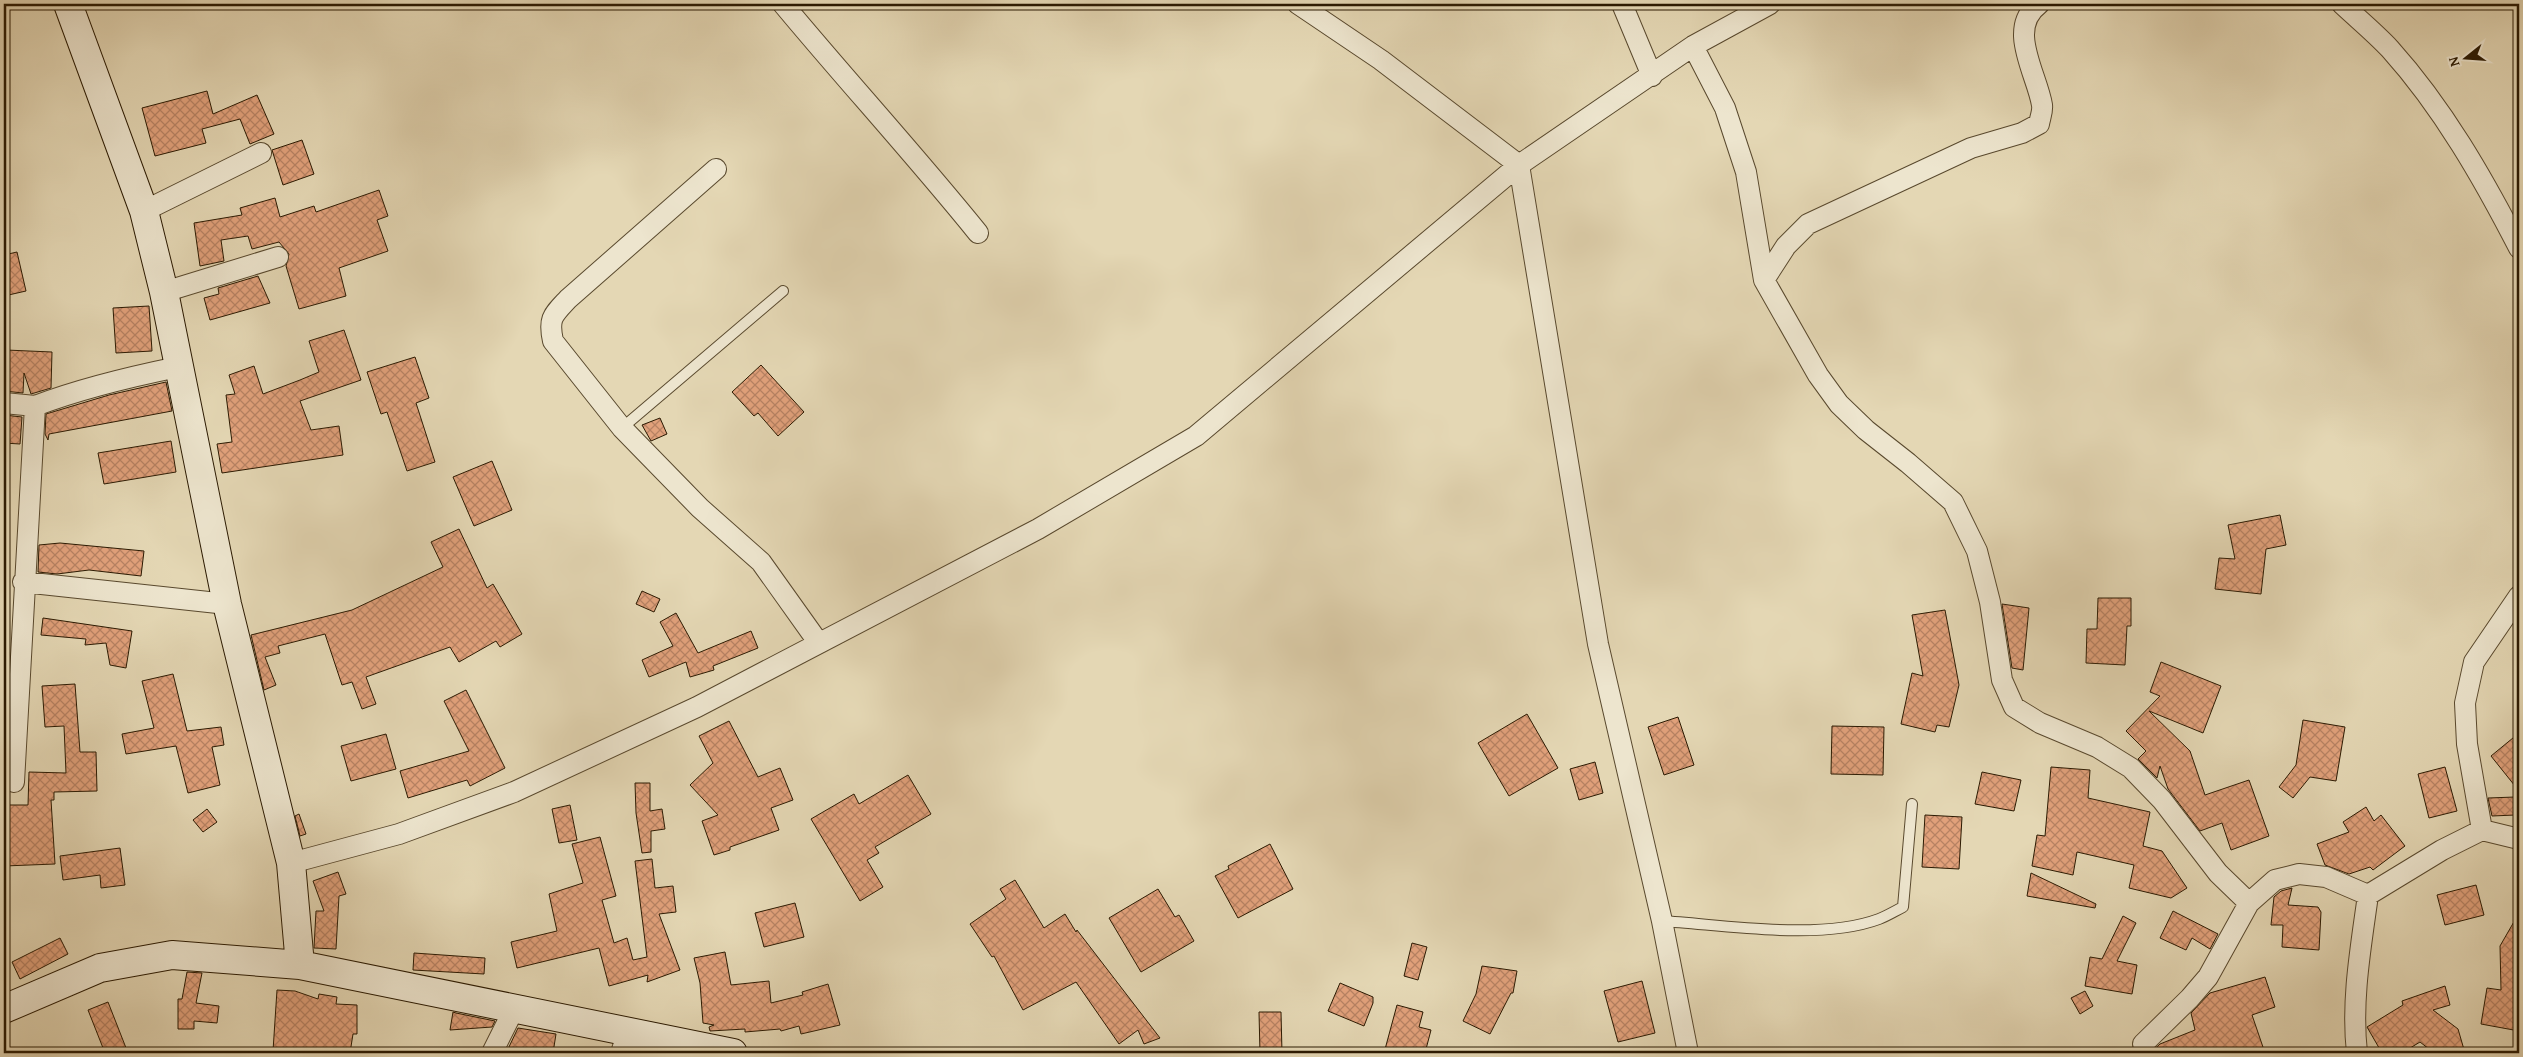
<svg xmlns="http://www.w3.org/2000/svg" width="2523" height="1057" font-family="'Gentium Book Plus',serif">
<defs>
<pattern id="building-cross-hatch" width="8" height="8" patternUnits="userSpaceOnUse" patternTransform="scale(1.25)"><rect width="8" height="8" fill="#e1a17b"/><path d="M0 0l8 8M0 8l8-8" fill="none" stroke="#b78263"/></pattern>
</defs>
<rect width="100%" height="100%" fill="#e4d7b4"/>
<filter id="stains"><feTurbulence type="fractalNoise" baseFrequency=".004" numOctaves="4"/><feColorMatrix values="0 0 0 0 .2 0 0 0 0 .09 0 0 0 0 .02 0 0 0 .5 -.17"/></filter>
<radialGradient id="worn" r=".72"><stop offset=".6" stop-color="#630" stop-opacity="0"/><stop offset="1" stop-color="#630" stop-opacity=".3"/></radialGradient>
<path fill="url(#building-cross-hatch)" stroke="#2b1a02" d="M207 91 213 114 257 95 274 134 250 144 240 119 202 129 206 143 155 156 142 108Z
M302 140 314 174 283 185 272 150Z
M379 190 388 216 377 220 388 251 339 268 346 296 299 309 286 266 289 254 279 242 252 249 248 236 221 240 224 261 200 266 194 223 242 215 240 208 275 198 280 217 314 206 316 212Z
M17 252 26 291 4 296V255Z
M258 276 270 303 210 320 204 298 219 294 218 288Z
M149 306 152 351 116 353 113 308Z
M344 330 361 380 300 401 311 430 339 426 343 455 222 473 217 444 232 442 226 395 235 394 229 375 254 366 263 394 300 380 319 372 309 341Z
M6 350 52 352 51 388 31 394 24 373 23 393 4 391Z
M415 357 429 398 416 403 435 462 407 471 387 412 381 414 367 372Z
M761 365 804 412 778 436 758 413 754 416 732 392Z
M166 382 172 411 49 434 48 440 45 434 46 414 109 395Z
M4 415 22 417 20 444 4 443Z
M660 418 667 434 651 441 642 425Z
M171 441 176 472 104 484 98 453Z
M492 461 512 510 474 526 453 477Z
M2280 515 2286 545 2266 549 2261 594 2215 589 2219 558 2235 559 2228 525Z
M459 529 487 588 493 584 522 634 500 647 496 641 459 662 450 647 366 677 376 704 362 709 352 682 342 685 325 634 278 646 280 653 265 657 276 685 264 690 251 635 352 610 443 567 431 542Z
M60 543 144 551 141 576 89 570 57 574 38 572 39 545Z
M642 591 660 599 654 612 636 604Z
M2098 598H2131V626H2127L2125 665 2086 663 2087 629H2097Z
M2002 604 2029 608 2023 670 2012 668Z
M1945 610 1959 685 1949 727 1937 725 1935 732 1901 724 1912 673 1923 676 1912 615Z
M676 613 698 653 751 631 758 648 713 666 714 670 690 677 686 662 649 677 642 660 673 646 660 622Z
M43 618 132 631 126 668 110 665 106 643 85 645 86 639 41 635Z
M2161 662 2221 686 2203 733 2149 711 2190 751 2205 795 2249 780 2269 836 2231 850 2222 823 2200 831 2168 789 2160 766 2157 778 2138 759 2146 751 2126 731 2160 696 2150 692Z
M173 674 187 731 221 727 224 745 212 747 220 785 188 793 176 746 126 754 122 734 154 728 142 681Z
M75 684 80 752H96L97 791 54 792V800H51L55 864 4 866V805H28L29 772 66 773 64 726 45 727 42 686Z
M466 690 505 768 470 786 467 780 408 798 400 771 469 751 444 701Z
M1527 714 1558 768 1509 796 1478 743Z
M1678 717 1694 765 1664 775 1648 727Z
M2303 720 2345 727 2336 781 2310 777 2293 798 2279 787 2296 765Z
M729 721 758 777 780 768 793 800 771 808 779 830 730 847V850L714 855 702 821 718 815 690 785 713 763 699 736Z
M1832 726 1884 727 1883 775 1831 774Z
M2519 733V791L2491 756Z
M386 734 396 769 351 781 341 746Z
M1595 762 1603 793 1579 800 1570 769Z
M2051 767 2090 770 2088 798 2150 812 2143 846 2162 851 2187 888 2171 898 2129 888 2134 865 2077 852 2073 875 2032 866 2037 835 2045 836Z
M2445 767 2457 811 2429 818 2418 774Z
M1982 772 2021 780 2014 811 1975 804Z
M908 775 931 814 875 847 879 853 867 860 883 887 860 901 811 819 854 794 859 804Z
M635 783H650V811L662 809 665 829 651 831V852L642 853 636 813Z
M2515 797V815L2492 816 2488 798Z
M570 805 577 840 559 843 552 809Z
M2366 807 2374 821 2381 815 2405 846 2373 870 2370 867 2349 874 2325 865 2317 844 2349 832 2343 822Z
M207 809 217 822 203 832 193 820Z
M299 814 306 834 300 836 295 816Z
M1925 815 1962 817 1959 869 1922 867Z
M600 837 616 896 602 900 614 943 627 938 633 960 647 957 635 861 652 859 655 888 673 886 676 912 659 914 680 970 647 982 648 975 609 986 599 948 517 968 511 942 557 931 549 894 583 883 572 844Z
M1270 844 1293 889 1238 918 1215 876 1229 869 1228 866Z
M120 848 125 885 101 888 100 875 63 880 60 856Z
M338 872 346 894 339 896 336 949 314 948 316 911H324L313 881Z
M2031 873 2096 904 2095 908 2027 896Z
M1015 880 1044 928 1065 914 1076 932 1077 930 1160 1038 1144 1044 1138 1030 1119 1044 1076 982 1023 1010 994 956 992 957 970 924 1006 899 1000 889Z
M2476 885 2484 915 2445 925 2437 895Z
M2292 888 2288 905 2318 907 2321 912 2319 950 2282 947 2283 925H2271L2274 897 2281 891Z
M1158 889 1175 917 1179 915 1194 941 1141 972 1109 918Z
M795 903 804 937 764 947 755 913Z
M2173 911 2218 934 2210 949 2192 938 2186 950 2160 938Z
M2519 913V1031L2481 1024 2487 988 2501 990 2500 946Z
M2123 916 2136 923 2117 961 2137 965 2132 994 2085 986 2090 957 2102 959Z
M60 938 68 954 20 979 12 962Z
M1412 943 1427 947 1418 980 1404 976Z
M725 952 731 985 769 981 771 1003 803 995 802 992 828 984 840 1025 801 1034 799 1026 781 1031 780 1029 745 1032V1029L710 1031 709 1027 714 1025 703 1023 700 983 694 958Z
M414 953 485 958 484 974 413 970Z
M1482 966 1517 971 1513 993H1511L1490 1034 1463 1021 1476 994Z
M187 972 202 973 196 1003 219 1006 217 1023 194 1021V1029H178V999H182Z
M2265 977 2275 1007 2252 1015 2265 1053H2150L2160 1044 2195 1030 2191 1013 2210 993Z
M1642 981 1655 1033 1618 1042 1604 991Z
M1340 983 1373 997V1003L1364 1026 1328 1011Z
M2445 986 2450 1005 2433 1010 2458 1029 2465 1053H2434L2420 1042 2402 1053H2382L2367 1027 2403 1005 2402 1001Z
M277 990 295 991 318 999 319 994 337 997 336 1004 357 1005V1034H353L350 1053H286L273 1051Z
M2085 991 2093 1006 2080 1014 2071 998Z
M108 1002 128 1053H105L88 1010Z
M1397 1005 1423 1012 1419 1027 1431 1030 1425 1053H1384Z
M453 1012 456 1013 495 1021 492 1027 450 1030Z
M1259 1012H1281L1282 1053H1260Z
M518 1028 556 1034 553 1053 508 1049Z"/>
<g fill="none" stroke-linecap="round" stroke-linejoin="round">
<g stroke="#59492e" stroke-width="12">
<path id="lane" d="M622 428 783 291
M1662 921C1726 925 1820 941 1879 919 1887 916 1895 911 1903 907L1912 804"/>
</g>
<g stroke="#59492e" stroke-width="22">
<path id="street" d="M783 4C847 81 915 155 978 233
M1298 4 1381 60 1519 165 1598 644 1662 921 1688 1053
M1622 4 1652 76
M2342 4C2358 19 2375 33 2390 49 2443 108 2483 178 2519 248
M1693 46 1725 108 1746 172 1764 280 1818 375 1839 404 1866 430 1908 463 1953 502 1977 551 1990 602 2002 680 2014 707 2040 723 2097 747 2131 768 2162 800 2218 873 2249 903
M716 169 568 299C553 315 548 318 553 341L622 428 700 508 761 562 818 642
M144 211 261 153
M1764 280 1786 246 1808 224 1971 148 2022 133 2039 124C2040 118 2043 111 2042 105 2037 74 2006 28 2039 4
M164 292 278 257
M4 403 35 406
M23 582 227 604
M14 782 35 406C82 388 129 377 178 367
M2482 830 2467 744 2465 703 2474 662 2519 596
M291 863 399 834 514 792 697 707 1038 529 1196 436 1519 165 1693 46 1770 4
M2143 1044 2190 998 2208 977 2249 903 2275 880 2299 874 2326 877 2368 895
M492 1053 514 1009
M621 1053 628 1031
M2357 1053C2351 1001 2361 946 2368 895L2442 850 2482 830 2519 839"/>
</g>
<g stroke="#2b1a02" stroke-width="30">
<path id="secondary" d="M68 4 144 211 164 292 227 604 291 863 300 965
M4 1009 100 968 172 955 300 965 733 1053"/>
</g>
<use href="#lane" stroke="#ede5ce" stroke-width="10"/>
<use href="#street" stroke="#ede5ce" stroke-width="20"/>
<use href="#secondary" stroke="#ede5ce" stroke-width="28"/>
</g>
<rect width="2523" height="1057" fill="none" stroke="#e4d7b4" stroke-width="20"/>
<rect x="5" y="5" width="2513" height="1047" fill="none" stroke="#2b1a02" stroke-width="2.5"/>
<rect x="10" y="10" width="2503" height="1037" fill="none" stroke="#2b1a02"/>
<g transform="translate(2466 58) rotate(253)" stroke="#ede5ce" stroke-width="4" paint-order="stroke">
<path d="M0-4L9 19L0 12L-9 19Z" fill="#2b1a02"/>
<text y="-8" font-size="14" font-weight="bold" text-anchor="middle" fill="#2b1a02">N</text>
</g>
<rect width="100%" height="100%" filter="url(#stains)"/>
<rect width="100%" height="100%" fill="url(#worn)"/>
</svg>
